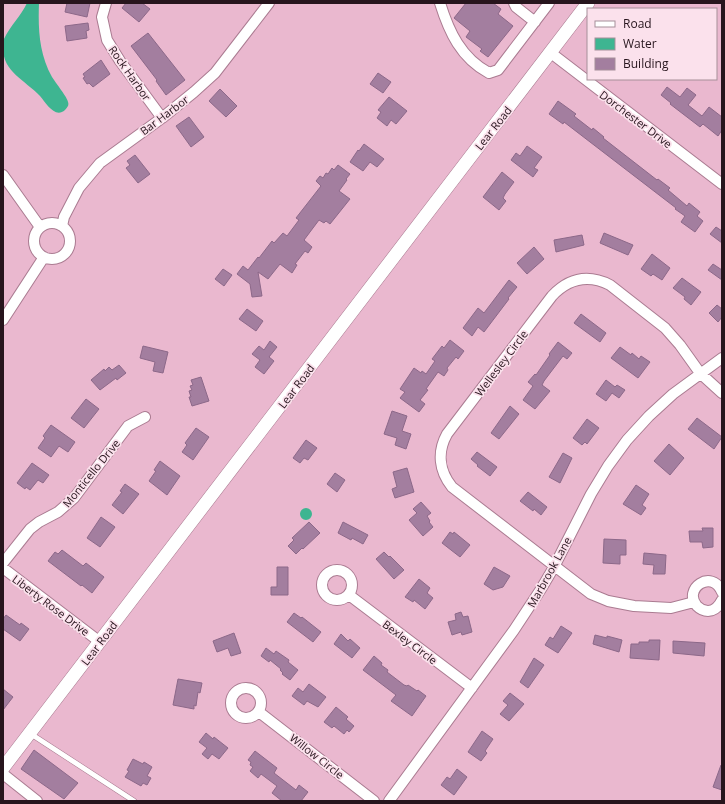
<svg xmlns="http://www.w3.org/2000/svg" width="725" height="804" font-family="'Open Sans',sans-serif">
<rect width="100%" height="100%" fill="#eab8cf"/>
<path fill="#3eb591" d="M27 3H39C38 29 39 53 52 77 55 82 68 98 68 102 69 105 68 107 65 110 55 119 46 103 40 96 25 80 3 72 3 48 3 45 3 41 4 39 10 26 21 16 27 3Z
M300 514a6 6 0 1 1 12 0a6 6 0 1 1-12 0Z"/>
<path fill="#a37e9f" stroke="#8c6889" d="M67 3H90L87 17 65 12Z
M126 3H142L150 9 139 22 122 8Z
M466 3H493L501 9 498 14 513 26 488 57 480 51 482 49 466 37 470 31 454 18Z
M88 23 89 30 86 31 87 38 67 41 65 26Z
M148 33 185 80 166 95 156 81 157 80 131 46Z
M101 60 110 74 93 87 89 83 87 84 83 78 85 77 83 74Z
M378 73 391 82 383 93 370 84Z
M667 87 680 97 687 88 696 95 688 105 702 116 709 107 722 117V130L718 136 703 124 700 127 670 104 671 103 661 95Z
M220 89 237 106 226 117 209 101Z
M389 97 407 111 396 124 391 120 387 126 377 118 381 112 378 110Z
M558 101 576 114 574 116 592 130 593 128 604 137 603 138 657 180 658 179 670 188 668 190 687 206 689 203 700 212 697 216 703 221 695 232 681 222 685 216 675 209 676 208 564 122 563 124 549 114Z
M189 117 204 137 191 147 176 126Z
M364 144 384 159 377 167 370 162 363 171 350 162 358 150 359 151Z
M527 146 542 157 534 168 538 170 533 177 511 160 516 153 520 156Z
M135 155 150 174 138 183 126 168 130 165 127 161Z
M338 165 350 174 346 179 347 180 339 191 350 199 330 224 326 221 324 223 319 220 304 240 312 247 308 253 305 251 295 264 297 265 292 273 280 264 268 279 258 272 262 296 252 297 250 284 237 274 243 266 248 270 258 257 259 258 272 241 274 243 283 233 287 236 299 220 296 218 321 186 316 181 320 176 323 178 326 173 328 174 332 168 334 170Z
M502 172 514 182 505 194 503 198 506 201 499 210 483 197Z
M716 227 722 231V243L710 234Z
M604 233 633 245 628 255 600 243Z
M582 235 584 245 556 252 554 240Z
M534 247 544 259 527 274 517 263Z
M652 254 670 268 662 280 653 274 651 276 641 269Z
M713 264 722 270V280L708 270Z
M223 269 232 275 224 286 215 279Z
M682 278 701 292 691 305 684 299 685 297 673 288Z
M509 280 517 287 508 298 509 299 484 332 478 327 472 336 463 328 478 308 484 313Z
M717 305 722 309V317L718 322 709 313Z
M247 309 263 321 256 331 239 319Z
M581 314 606 333 600 342 574 323Z
M450 340 464 351 458 359 456 357 447 368 448 370 444 376 438 372 426 389 428 390 420 400 425 404 419 412 400 398 405 392 400 389 414 368 421 373 422 371 426 374 435 361 432 359 442 346 444 348Z
M270 341 277 347 269 357 274 361 264 374 255 367 260 360 252 354 259 346 264 350Z
M558 342 572 353 567 359 563 356 544 381 542 385 550 391 535 409 523 400 533 386 528 382 535 374 536 375 550 355 549 354Z
M143 346 168 352 163 373 153 371 155 362 140 358Z
M620 347 631 355 632 353 639 359 641 356 650 362 638 378 611 358Z
M119 365 126 373 117 380 116 378 100 390 91 380 104 369 105 371 109 367 112 370Z
M201 377 209 401 192 406 189 397H191L189 391 192 390 190 386 193 385 191 380Z
M606 380 615 387 617 385 625 390 619 398 612 393 606 401 596 394Z
M86 399 99 409 84 428 71 418Z
M510 406 519 414 499 439 491 433Z
M392 411 407 416 402 431 411 434 406 449 395 445 397 438 384 434Z
M697 418 722 437 714 449 688 429Z
M587 419 599 428 587 444 585 442 582 445 573 438Z
M51 425 75 442 68 452 59 446 51 457 38 448 45 438 43 436Z
M196 428 209 437 193 460 182 452 187 445 185 443Z
M306 440 317 448 308 460 304 458 300 463 293 458Z
M669 444 684 458 670 475 654 461Z
M477 452 497 467 490 476 477 466 478 465 471 459Z
M563 453 572 458 560 483 549 477Z
M160 461 180 476 167 495 149 481 156 471 154 470Z
M32 463 49 475 43 483 38 480 30 490 26 487 25 489 17 483Z
M407 468 414 492 395 498 392 489 397 487 393 472Z
M335 473 345 480 337 492 327 484Z
M125 484 139 494 123 514 112 505 122 492 120 491Z
M636 485 649 494 642 505 646 508 641 515 623 504Z
M528 492 547 507 541 515 534 509 533 511 520 501Z
M421 502 431 513 427 516 430 521 429 522 433 527 423 536 409 520 417 513 413 509Z
M101 517 115 527 100 547 87 538Z
M309 522 320 533 303 549 302 548 296 554 288 546 294 540 292 538Z
M343 522 368 535 363 544 352 538 351 540 338 533Z
M702 528H713V547L703 548 702 542H690L689 531H703Z
M450 532 453 534 454 532 470 545 460 557 442 543Z
M604 539 626 540V555H620V564L603 563Z
M62 550 83 566 86 563 104 577 92 593 82 585 81 586 48 561 55 552 58 554Z
M384 552 389 557 390 556 404 570 394 579 376 559Z
M644 553 666 555 665 574H653L654 565 643 564Z
M277 567H288V595H271V587H277Z
M494 567 510 576 503 587 493 590 484 584Z
M419 579 430 588 427 593 433 598 425 609 414 600 413 602 405 597Z
M461 612 463 617 468 616 472 632 462 635 461 632 452 635 448 622 456 620 455 614Z
M294 613 301 618 302 617 321 632 313 642 287 622Z
M6 615 20 625 21 623 29 629 20 641 3 629V619Z
M561 626 572 633 558 653 545 645 550 637 553 639Z
M234 633 241 653 231 656 228 648 217 652 213 641Z
M341 634 348 641 350 639 360 648 352 658 334 644Z
M595 635 607 638V636L622 640 619 652 593 644Z
M649 640H660L659 660 630 658 631 644H639V642H649Z
M673 641 705 643 704 656 673 653Z
M266 648 274 654 276 651 289 660 288 662 298 670 290 680 282 674 283 673 280 670 281 669 270 660 269 662 261 656Z
M374 656 382 663 381 665 388 670 387 672 404 685 407 686 408 685 417 691 418 690 426 696 412 716 391 701 396 695 363 670Z
M534 658 544 665 528 688 520 682Z
M178 679 202 683 200 693 198 692 196 706 194 705V709L173 705Z
M309 684 326 697 318 707 307 701 304 705 292 696 298 688 303 692Z
M3 689 13 697 3 710Z
M510 693 524 704 509 721 500 714 508 705 503 701Z
M336 707 348 717 346 719 354 726 349 732 347 730 344 734 334 726 332 728 324 722Z
M482 731 493 739 485 751 487 753 481 761 468 752Z
M206 733 213 739 214 737 228 748 219 759 212 754 208 759 202 754 207 748 199 742Z
M34 750 78 783 64 799 21 769Z
M255 751 277 768 274 773 296 790 299 785 308 792 301 801H282L272 793 277 786 261 774 258 778 250 771 253 767 250 765 251 762 248 760Z
M133 759 143 764 144 762 152 767 147 776 151 778 147 785 143 783 141 786 125 777 129 771 127 770Z
M721 765H722V790L713 787Z
M457 769 467 777 454 795 441 785 447 777 450 779Z"/>
<g fill="none" stroke-linecap="round" stroke-linejoin="round">
<g stroke="#aa7b91" stroke-width="6">
<path id="service" d="M31 734 134 801"/>
</g>
<g stroke="#aa7b91" stroke-width="12">
<path id="minor" d="M106 3 102 17 107 40 120 61 162 118
M440 3C449 32 461 58 489 73L498 70 549 3
M514 3 516 7 535 22
M551 53 722 184
M3 175 40 227
M34 241a18 18 0 1 1 36 0a18 18 0 1 1-36 0Z
M62 226 64 217 79 188 100 163 162 118 194 92 215 73 269 3
M3 320 44 257
M3 563 30 529 39 522 58 512 74 498 128 426 145 417
M3 568 100 642
M322 585a15 15 0 1 1 30 0a15 15 0 1 1-30 0Z
M722 592C712 568 682 589 697 606 700 609 704 611 708 611 715 611 719 606 722 600
M349 595 472 688
M694 602 671 608 634 606 608 601 591 594 452 487C439 471 437 452 447 434L552 296C569 278 588 274 610 285L665 328 680 345 700 373 722 393
M231 703a15 15 0 1 1 30 0a15 15 0 1 1-30 0Z
M259 712 374 801
M3 774 37 801
M389 801 514 630 541 589 554 567 591 494 608 466 627 440 649 416 673 394 722 358"/>
</g>
<g stroke="#aa7b91" stroke-width="14">
<path id="tertiary" d="M3 768 588 3"/>
</g>
<use href="#service" stroke="#fff" stroke-width="5"/>
<use href="#minor" stroke="#fff" stroke-width="10"/>
<use href="#tertiary" stroke="#fff" stroke-width="13"/>
</g>
<g text-anchor="middle" dominant-baseline="central" stroke-width="3.5" stroke-linejoin="round" paint-order="stroke">
<g font-size="11" fill="#27151d" stroke="#fbe1ec">
<text transform="translate(130 73) rotate(55)">Rock Harbor</text>
<text transform="translate(164 115) rotate(-37)">Bar Harbor</text>
<text transform="translate(636 119) rotate(37)">Dorchester Drive</text>
<text transform="translate(493 128) rotate(-52)">Lear Road</text>
<text transform="translate(501 363) rotate(-53)">Wellesley Circle</text>
<text transform="translate(296 386) rotate(-53)">Lear Road</text>
<text transform="translate(91 473) rotate(-51)">Monticello Drive</text>
<text transform="translate(549 572) rotate(-61)">Marbrook Lane</text>
<text transform="translate(51 605) rotate(37)">Liberty Rose Drive</text>
<text transform="translate(410 642) rotate(37)">Bexley Circle</text>
<text transform="translate(99 643) rotate(-53)">Lear Road</text>
<text transform="translate(317 756) rotate(38)">Willow Circle</text>
</g>
</g>
<rect width="725" height="804" fill="none" stroke="#27151d" stroke-width="8"/>
<rect x="587" y="8" width="130" height="72" fill="#fbe1ec" stroke="#a68f99"/>
<rect x="595" y="21" width="20" height="6" fill="#ffffff" stroke="#a68f99"/>
<text x="623" y="28" font-size="12" fill="#27151d">Road</text>
<rect x="595" y="38" width="20" height="12" fill="#3eb591" stroke="#a68f99"/>
<text x="623" y="48" font-size="12" fill="#27151d">Water</text>
<rect x="595" y="58" width="20" height="12" fill="#a37e9f" stroke="#a68f99"/>
<text x="623" y="68" font-size="12" fill="#27151d">Building</text>
</svg>
